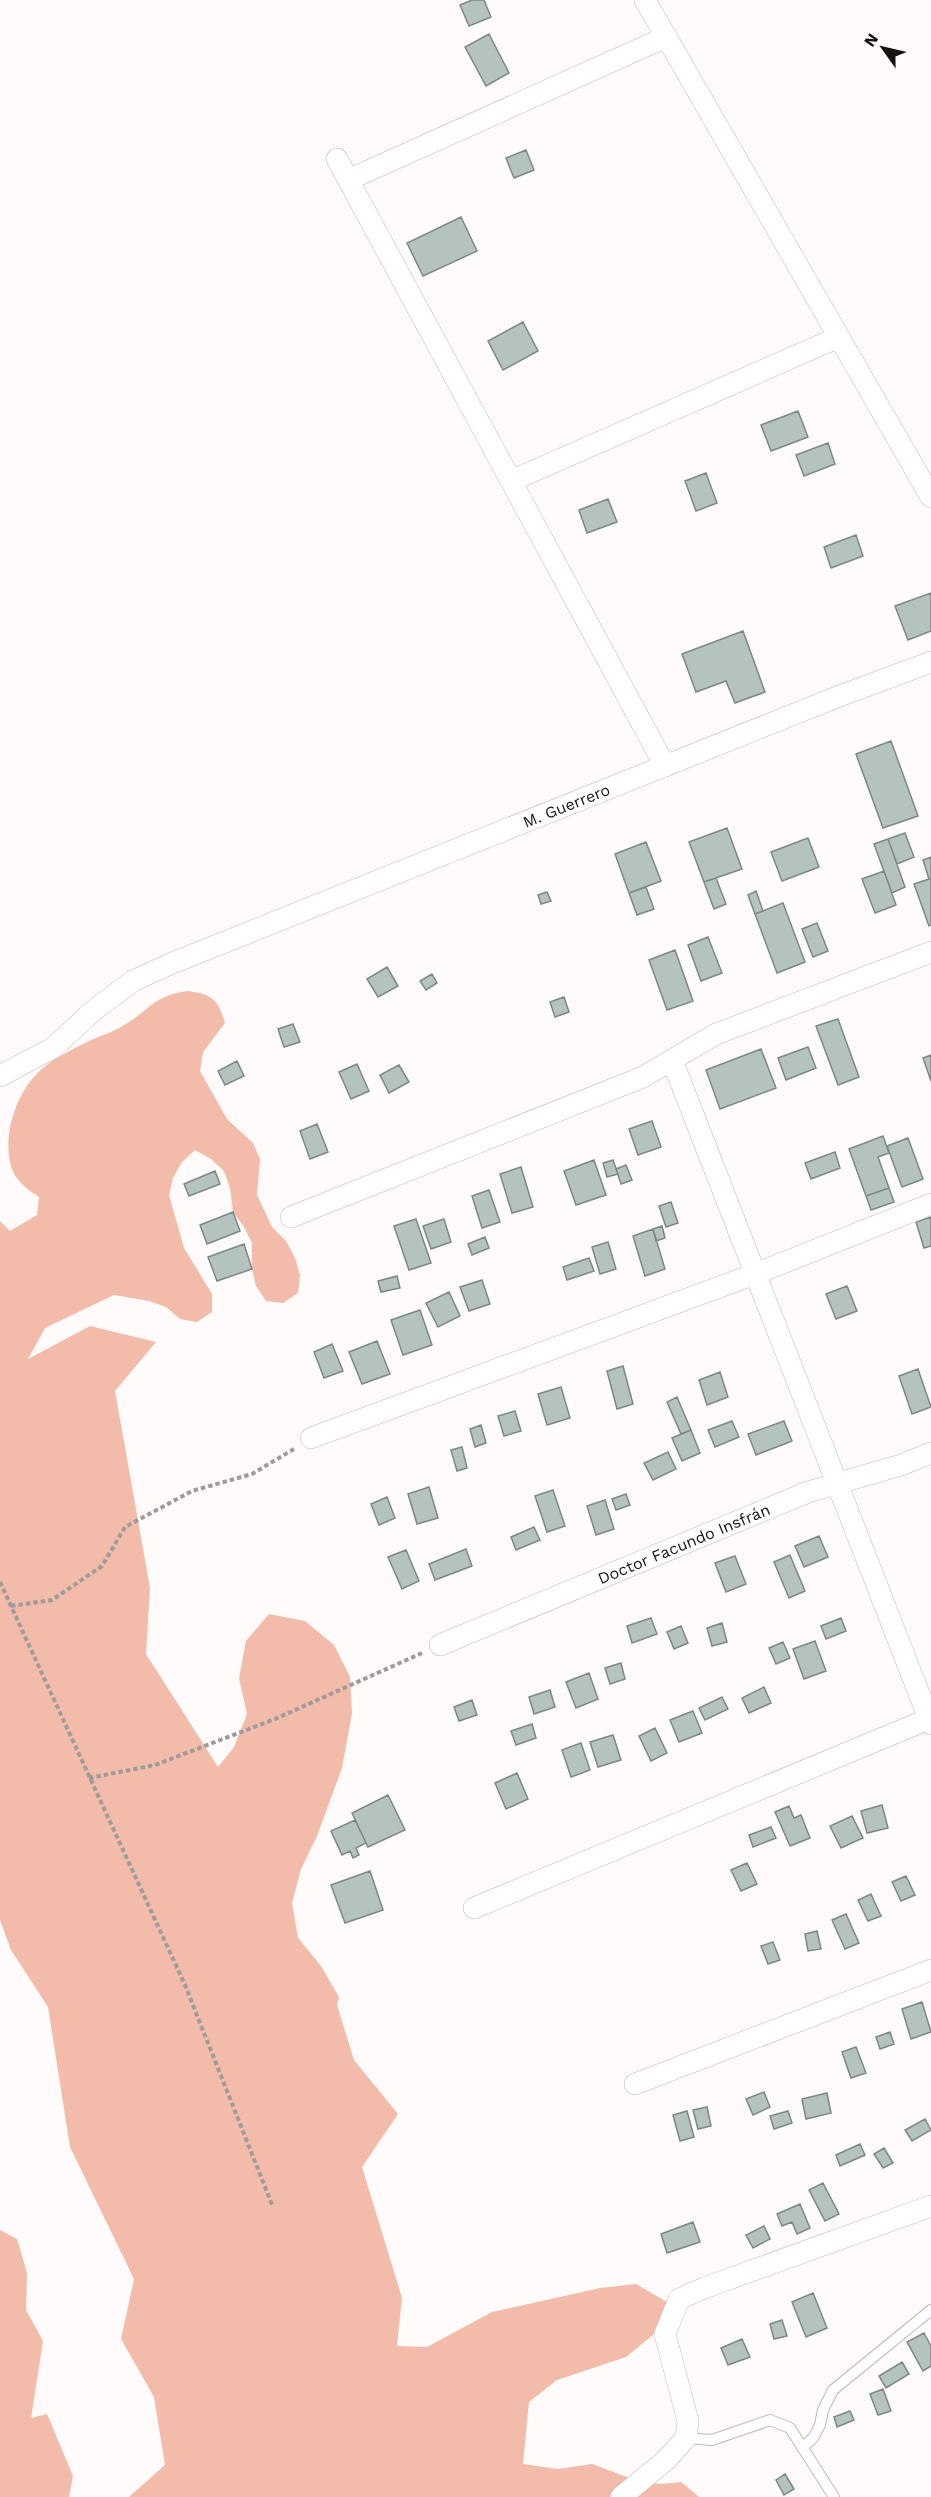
<svg xmlns="http://www.w3.org/2000/svg" width="931" height="2497" font-family="'Work Sans',sans-serif">
<rect width="100%" height="100%" fill="#fefbfa"/>
<path fill="#f3bba9" d="M187 991C212 994 218 999 225 1023L203 1052 200 1071 227 1119 253 1143 260 1159 257 1195 272 1227 286 1241 295 1258 300 1275 298 1293 283 1303 266 1301 256 1286 252 1269V1243L244 1227 233 1212 230 1188 224 1171 211 1159 195 1150 182 1162 173 1178 169 1195 184 1248 212 1294V1312L197 1322 180 1319 166 1307 149 1301 114 1295 45 1328 28 1359 90 1326 156 1342 115 1391 150 1588 146 1654 218 1767 234 1747 247 1714 239 1678 246 1641 269 1614 305 1621 334 1645 350 1677 352 1713 342 1768 317 1836 301 1869 292 1903 298 1938 321 1966 339 1997 337 2005 354 2060 398 2114 362 2167 402 2298 397 2346 427 2347 492 2312 600 2288 636 2284 667 2302 653 2335 626 2357 557 2380 529 2402 523 2464 558 2469 592 2464 643 2483 662 2484 681 2482 699 2497H129L165 2465 154 2397 121 2339 134 2279 70 2147 48 2007 11 1950 0 1920V1221L10 1231 37 1215 39 1197C28 1190 19 1183 13 1172 0 1139 16 1090 43 1068 56 1057 75 1048 91 1040 102 1035 114 1032 124 1025 152 1009 151 997 187 991Z
M0 2230 17 2239 27 2273 26 2310 43 2341 31 2418 47 2414 73 2476 69 2497H0Z"/>
<path fill="#b4c3be" stroke="#7b8985" stroke-width="1.5" d="M472 0H484L491 17 469 26 460 5Z
M489 34 509 73 486 86 465 47Z
M526 150 534 170 514 178 506 158Z
M461 217 477 251 423 276 407 243Z
M523 322 538 351 503 370 488 341Z
M798 411 808 437 771 451 761 425Z
M828 443 835 464 804 476 796 455Z
M706 473 717 503 696 511 685 481Z
M608 499 617 522 587 533 579 510Z
M856 535 863 556 831 568 824 547Z
M931 593V631L908 640 895 606Z
M743 631 765 692 735 703 726 681 696 692 682 654Z
M891 741 918 816 883 828 856 754Z
M727 828 742 869 704 882 689 842Z
M905 833 914 857 897 864 888 839Z
M808 838 819 867 782 881 771 852Z
M888 839 905 887 892 893 874 844Z
M646 842 661 881 629 893 615 854Z
M931 857V925L929 926 914 884 929 879 923 860Z
M884 871 896 905 875 913 862 879Z
M716 878 726 904 714 909 704 882Z
M646 887 654 909 637 915 629 893Z
M756 891 763 911 755 914 748 895Z
M547 892 551 901 541 904 538 895Z
M783 903 805 962 777 973 755 914Z
M817 923 828 951 813 957 802 929Z
M708 937 722 973 701 981 688 945Z
M675 950 693 1001 667 1010 649 960Z
M387 967 398 986 378 997 367 979Z
M432 974 437 983 426 990 420 981Z
M564 997 569 1012 555 1017 550 1002Z
M838 1019 859 1077 838 1085 816 1026Z
M293 1024 300 1042 284 1047 278 1029Z
M808 1047 816 1068 786 1080 778 1058Z
M761 1049 776 1088 720 1109 706 1070Z
M931 1055V1081L923 1058Z
M237 1061 244 1076 225 1085 218 1071Z
M357 1064 369 1091 351 1099 339 1072Z
M399 1065 409 1082 389 1093 380 1075Z
M652 1121 661 1147 638 1155 629 1129Z
M317 1124 328 1152 310 1159 300 1131Z
M883 1136 889 1153 878 1157 889 1188 866 1196 849 1149Z
M908 1138 923 1179 902 1187 887 1146Z
M835 1152 840 1168 811 1179 805 1163Z
M594 1160 606 1195 576 1205 564 1171Z
M613 1160 618 1174 607 1177 603 1163Z
M626 1165 632 1180 621 1184 616 1169Z
M521 1167 533 1207 512 1213 500 1174Z
M215 1171 220 1184 189 1196 184 1184Z
M889 1188 894 1202 871 1210 866 1196Z
M489 1190 500 1222 482 1228 472 1196Z
M671 1202 678 1223 666 1227 659 1206Z
M233 1212 240 1231 207 1244 200 1225Z
M931 1217V1246L924 1248 916 1222Z
M416 1219 431 1263 409 1270 394 1226Z
M444 1219 451 1242 431 1249 423 1226Z
M662 1226 665 1238 656 1241 653 1229Z
M653 1229 665 1269 645 1276 633 1236Z
M485 1237 489 1248 472 1255 468 1244Z
M608 1242 616 1269 600 1274 592 1247Z
M244 1244 252 1269 217 1281 208 1257Z
M589 1258 594 1271 567 1280 563 1267Z
M397 1276 400 1288 381 1292 378 1281Z
M482 1280 490 1304 469 1311 460 1287Z
M847 1286 857 1311 836 1319 826 1294Z
M449 1292 460 1316 438 1327 426 1303Z
M420 1310 432 1345 403 1355 391 1320Z
M377 1341 390 1374 362 1384 349 1352Z
M332 1344 343 1371 324 1378 314 1352Z
M623 1366 633 1404 617 1409 607 1371Z
M918 1369 931 1407 912 1414 899 1376Z
M720 1372 728 1397 707 1405 699 1380Z
M561 1387 570 1418 547 1425 538 1394Z
M677 1397 691 1430 681 1434 667 1402Z
M515 1411 521 1431 504 1436 498 1416Z
M732 1421 739 1437 715 1447 708 1430Z
M784 1421 792 1441 756 1455 748 1434Z
M481 1425 486 1443 475 1447 470 1429Z
M691 1430 700 1453 682 1461 672 1438Z
M462 1447 467 1468 457 1471 451 1450Z
M668 1452 676 1469 653 1480 644 1463Z
M429 1487 438 1518 417 1524 408 1494Z
M553 1490 565 1526 547 1532 535 1496Z
M626 1494 630 1505 616 1510 612 1499Z
M387 1497 395 1518 379 1525 371 1504Z
M605 1500 614 1529 596 1535 587 1506Z
M534 1527 540 1540 516 1550 511 1537Z
M819 1536 828 1557 804 1567 795 1546Z
M466 1549 472 1566 435 1580 429 1564Z
M406 1550 419 1581 402 1589 388 1557Z
M790 1555 805 1591 789 1598 774 1562Z
M735 1556 746 1584 726 1592 715 1563Z
M651 1618 657 1634 632 1643 627 1626Z
M841 1618 846 1631 826 1639 821 1626Z
M722 1623 727 1642 712 1646 707 1628Z
M681 1626 688 1643 674 1649 667 1632Z
M815 1641 826 1671 804 1679 793 1649Z
M783 1642 790 1658 776 1664 769 1648Z
M621 1663 625 1679 610 1684 605 1668Z
M589 1673 598 1699 576 1708 566 1682Z
M764 1687 771 1703 749 1713 742 1698Z
M550 1690 555 1707 534 1714 529 1697Z
M722 1697 728 1709 705 1720 699 1708Z
M472 1700 477 1715 459 1721 454 1707Z
M693 1711 702 1733 679 1742 670 1720Z
M532 1724 536 1738 516 1745 511 1731Z
M655 1728 667 1753 651 1761 639 1736Z
M613 1735 621 1760 598 1767 590 1742Z
M581 1743 590 1770 571 1777 562 1750Z
M517 1773 528 1799 506 1809 495 1783Z
M388 1795 405 1830 368 1847 352 1813Z
M882 1805 888 1828 867 1833 861 1811Z
M789 1806 794 1818 801 1815 810 1838 790 1846 775 1812Z
M852 1816 863 1838 841 1848 830 1826Z
M355 1820 366 1843 356 1848 359 1855 353 1858 350 1851 342 1855 331 1831Z
M771 1827 776 1838 753 1847 749 1835Z
M747 1863 757 1884 741 1891 731 1870Z
M370 1871 383 1910 345 1923 331 1885Z
M906 1876 915 1895 901 1901 892 1882Z
M871 1894 881 1916 868 1921 858 1900Z
M846 1914 859 1943 845 1949 832 1920Z
M817 1931 821 1949 808 1951 805 1934Z
M773 1942 780 1960 768 1964 761 1946Z
M922 2002 931 2032 911 2039 902 2009Z
M890 2032 894 2044 880 2049 876 2037Z
M856 2047 866 2073 851 2078 842 2052Z
M764 2092 770 2107 753 2115 746 2099Z
M827 2093 831 2113 806 2119 802 2099Z
M707 2107 711 2126 698 2129 693 2110Z
M687 2111 694 2137 680 2141 673 2115Z
M788 2111 792 2123 774 2129 770 2116Z
M925 2119 931 2130 912 2141 905 2130Z
M860 2144 865 2155 840 2166 836 2155Z
M884 2148 893 2163 883 2168 874 2154Z
M823 2183 839 2214 825 2221 809 2190Z
M800 2204 810 2228 797 2234 792 2222 782 2226 777 2214Z
M693 2222 700 2242 667 2253 661 2234Z
M764 2226 770 2239 753 2248 746 2235Z
M813 2293 827 2328 806 2337 792 2302Z
M782 2320 787 2336 774 2339 770 2324Z
M924 2333 931 2346V2366L923 2371 907 2342Z
M742 2339 750 2357 728 2365 721 2348Z
M902 2362 909 2374 886 2388 879 2376Z
M883 2389 891 2411 878 2415 870 2394Z
M850 2411 854 2420 837 2427 834 2417Z
M785 2474 794 2489 784 2495 776 2480Z"/>
<g fill="none" stroke-linecap="round" stroke-linejoin="round">
<g stroke="#c6b7b3" stroke-width="12">
<path id="service" d="M686 2438 712 2440 770 2420 790 2428 834 2497
M802 2448 813 2438 820 2425 823 2410 833 2390 931 2310"/>
</g>
<g stroke="#c6b7b3" stroke-width="22">
<g id="minor">
<path d="M645 0 931 497"/>
<path d="M337 159 665 766"/>
<path d="M348 180 666 37"/>
<path d="M511 481 839 337"/>
<path d="M672 1060 931 1724"/>
<path id="s1" d="M0 1076 53 1048 93 1011 133 981 170 964 837 697 931 662"/>
<path d="M291 1217 643 1077 716 1034 931 952"/>
<path d="M311 1438 755 1274 931 1204"/>
<path id="s2" d="M440 1645 808 1492 901 1465 931 1453"/>
<path d="M474 1908 931 1718"/>
<path d="M635 2084 931 1970"/>
<path d="M621 2497 666 2460 686 2438 688 2421 665 2334 679 2299 704 2288 931 2206"/>
</g>
</g>
<path stroke="#9f9b9a" stroke-width="4" stroke-dasharray="4.5 3" stroke-linecap="butt" d="M0 1582 185 1985 273 2207
M11 1606 52 1600 102 1566 125 1527 192 1491 252 1474 294 1449
M89 1778 155 1765 275 1719 422 1653"/>
<use href="#service" stroke="#fff" stroke-width="10"/>
<use href="#minor" stroke="#fff" stroke-width="21"/>
</g>
<g text-anchor="middle" dominant-baseline="central" stroke-width="6" stroke-linejoin="round" paint-order="stroke">
<g font-size="16" fill="#171210" stroke="#fefbfa">
<text stroke="none"><textPath href="#s1" startOffset="632">M. Guerrero</textPath></text>
<text stroke="none"><textPath href="#s2" startOffset="264">Doctor Facundo Insfrán</textPath></text>
</g>
</g>
<g transform="translate(883 48) rotate(304)" stroke="#fefbfa" stroke-width="4.5" paint-order="stroke">
<path d="M0-4.5L10 22L0 15L-10 22Z" fill="#171210"/>
<text y="-9" font-size="16" font-weight="bold" text-anchor="middle" fill="#171210">N</text>
</g>
</svg>
